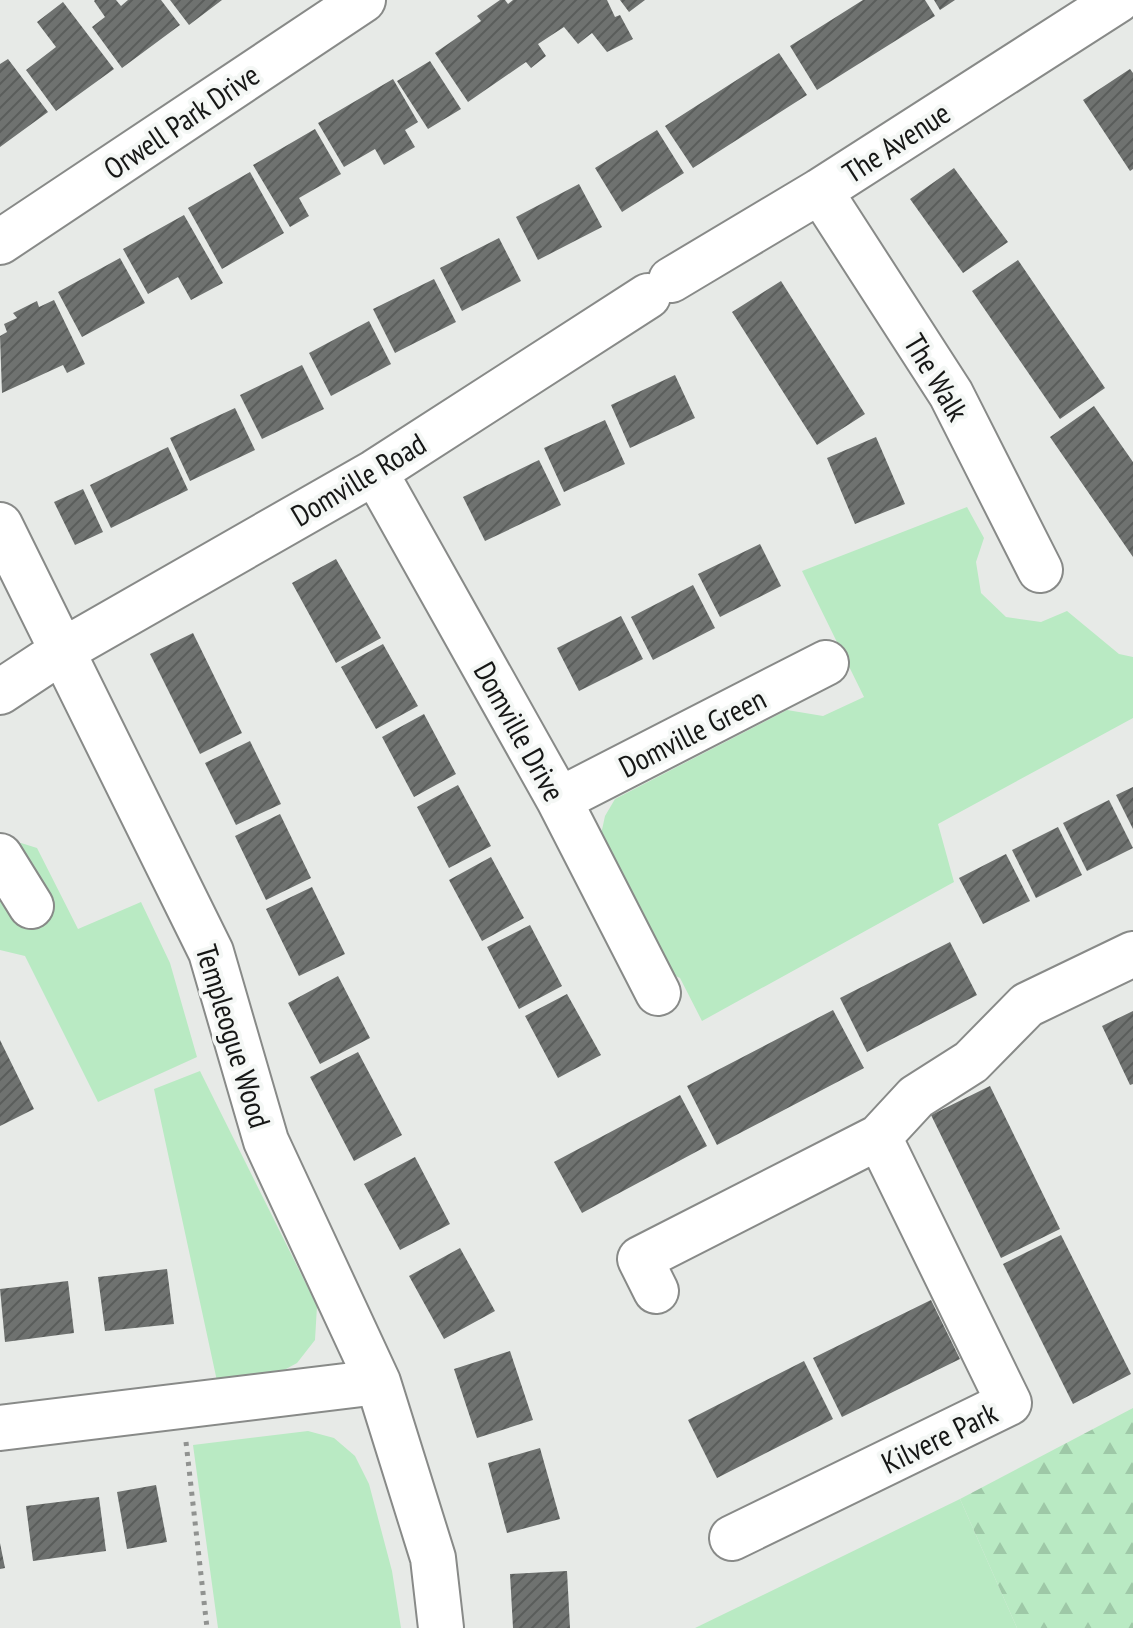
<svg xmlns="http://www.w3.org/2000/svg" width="1133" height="1628" font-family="'PT Sans Narrow',sans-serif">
<defs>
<pattern id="forest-firs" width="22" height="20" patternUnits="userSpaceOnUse" patternTransform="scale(2)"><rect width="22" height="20" fill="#b9eac3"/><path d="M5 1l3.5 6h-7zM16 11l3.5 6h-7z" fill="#9ec8a7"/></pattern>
<pattern id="building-hatch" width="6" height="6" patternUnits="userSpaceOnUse" patternTransform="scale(2)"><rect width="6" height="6" fill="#6f7270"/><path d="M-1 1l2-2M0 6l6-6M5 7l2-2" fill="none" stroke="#5a5d5b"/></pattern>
</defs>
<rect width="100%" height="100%" fill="#e7eae7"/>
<path fill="#b9eac3" d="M967 507 984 538 976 562 981 593 1006 617 1041 622 1067 611 1119 654 1133 657V718L938 824 954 882 702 1021 680 978 659 968 600 839 605 816 615 799 787 710 823 716 864 697 802 571Z
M21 843 37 848 78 929 141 902 170 963 197 1057 98 1102 25 956 0 950V852Z
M200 1071 317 1306 315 1340 297 1363 275 1375 217 1381 154 1089Z
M308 1431 334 1438 355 1456 369 1484 392 1571 401 1628H218L193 1445Z
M960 1499 1017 1628H695Z"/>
<path fill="url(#forest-firs)" d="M1133 1408V1628H1017L960 1499Z"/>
<path fill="url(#building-hatch)" d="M95 0H116L121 6 128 0H161L180 25 122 68 92 27 105 17 94 1Z
M170 0H222L189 25Z
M500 0H505L508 4 513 0H607L615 17 620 15 633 39 607 52 592 33 578 44 564 27 538 44 546 56 531 68 526 62 468 102 435 53 481 21 477 16Z
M620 0H645L629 12Z
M863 0H925L935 16 817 90 790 46Z
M934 0H955L940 10Z
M63 2 114 69 56 111 26 70 56 47 37 22Z
M779 53 807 95 693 168 665 126Z
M8 59 48 112 0 147V64Z
M430 61 461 109 428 129 397 81Z
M1130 69 1133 73V169L1130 171 1083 100Z
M393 79 418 122 405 130 415 147 384 165 375 149 344 167 318 123Z
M315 129 341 174 299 198 309 216 290 227 253 165Z
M657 130 684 173 622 212 595 168Z
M954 168 1008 242 963 273 910 199Z
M250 172 284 233 222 269 188 208Z
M579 184 602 227 538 260 516 217Z
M184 215 223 283 191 300 178 277 148 294 123 249Z
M499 238 521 281 462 311 440 268Z
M120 258 145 303 82 337 58 292Z
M1018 260 1105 388 1060 419 972 291Z
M434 279 456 322 395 353 373 309Z
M781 281 865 414 817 445 732 312Z
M54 300 85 364 67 373 63 365 2 393 0 336 7 332 4 324 17 318 13 313 37 301 39 307Z
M369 321 391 364 331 396 309 353Z
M302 365 324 409 262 439 240 395Z
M675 375 695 418 630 448 611 405Z
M1094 406 1133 462V557L1050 437Z
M235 408 255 450 190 481 170 438Z
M605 420 625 464 564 492 544 448Z
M876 437 905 504 855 524 827 458Z
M168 447 188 490 111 528 90 485Z
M539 460 561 505 485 541 463 497Z
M83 489 103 532 75 545 54 502Z
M760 544 781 586 720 617 698 574Z
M336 559 381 638 336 663 292 583Z
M693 585 715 628 653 660 631 617Z
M621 616 643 659 579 691 557 648Z
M193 633 242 733 200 754 150 654Z
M383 644 418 706 376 729 341 667Z
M424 714 456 774 414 797 382 737Z
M250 741 281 804 236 825 205 763Z
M458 785 491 846 449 868 417 807Z
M1133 787V829L1116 795Z
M1109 800 1133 848 1087 871 1063 823Z
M280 814 311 878 266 900 235 836Z
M1058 827 1082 875 1036 898 1012 850Z
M1006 854 1030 901 983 924 959 878Z
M491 857 524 918 482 941 449 880Z
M312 887 345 954 299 976 266 909Z
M530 925 562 986 519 1009 487 947Z
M950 942 977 995 867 1052 840 998Z
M338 976 370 1038 320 1064 288 1003Z
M567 994 601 1055 558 1078 525 1016Z
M833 1010 864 1068 717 1145 687 1086Z
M1133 1011V1084L1130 1085 1102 1026Z
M0 1040 34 1109 0 1126Z
M358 1052 402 1135 354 1161 310 1077Z
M990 1086 1060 1229 1001 1258 931 1115Z
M680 1095 707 1146 582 1213 554 1162Z
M415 1157 450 1224 400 1250 364 1184Z
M1061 1235 1131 1374 1073 1404 1003 1264Z
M460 1248 495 1311 444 1339 409 1276Z
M167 1269 174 1324 105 1331 98 1277Z
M68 1281 74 1333 5 1342 0 1289Z
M931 1300 960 1359 842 1417 813 1358Z
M510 1351 533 1420 477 1438 454 1369Z
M804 1361 833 1419 717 1478 688 1420Z
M540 1448 560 1519 507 1533 488 1463Z
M156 1485 167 1542 127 1549 117 1492Z
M99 1497 106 1551 33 1561 26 1506Z
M0 1543 5 1568 0 1569Z
M567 1571 570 1628H513L510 1574Z"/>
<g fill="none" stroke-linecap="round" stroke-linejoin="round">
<g stroke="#888a88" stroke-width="48">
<path id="minor" d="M820 191 951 394 1040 570
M0 242 363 0
M671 280 820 191 1118 0
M375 472 559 800 658 993
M0 525 211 952 266 1141 378 1382 433 1558 441 1628
M0 692 62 651 375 472 648 296
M559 800 826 663
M0 856 31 906
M656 1291 640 1259 879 1137 916 1097 971 1062 1027 1005 1133 954
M0 1428 378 1382
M732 1538 1009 1403 879 1137"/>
</g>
<path stroke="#909290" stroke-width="5" stroke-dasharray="4 6" stroke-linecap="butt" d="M186 1442 207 1628"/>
<use href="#minor" stroke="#fff" stroke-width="44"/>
</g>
<g text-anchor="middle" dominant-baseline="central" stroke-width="8" stroke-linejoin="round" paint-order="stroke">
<g font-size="30" fill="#161716" stroke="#f4f7f5">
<text transform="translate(181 121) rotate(-34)">Orwell Park Drive</text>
<text transform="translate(896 142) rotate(-33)">The Avenue</text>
<text transform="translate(937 377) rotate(59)">The Walk</text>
<text transform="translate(358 479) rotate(-31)">Domville Road</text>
<text transform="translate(520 731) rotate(61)">Domville Drive</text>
<text transform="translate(692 732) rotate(-27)">Domville Green</text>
<text transform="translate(234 1036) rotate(73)">Templeogue Wood</text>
<text transform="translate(939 1437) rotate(-26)">Kilvere Park</text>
</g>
</g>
</svg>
